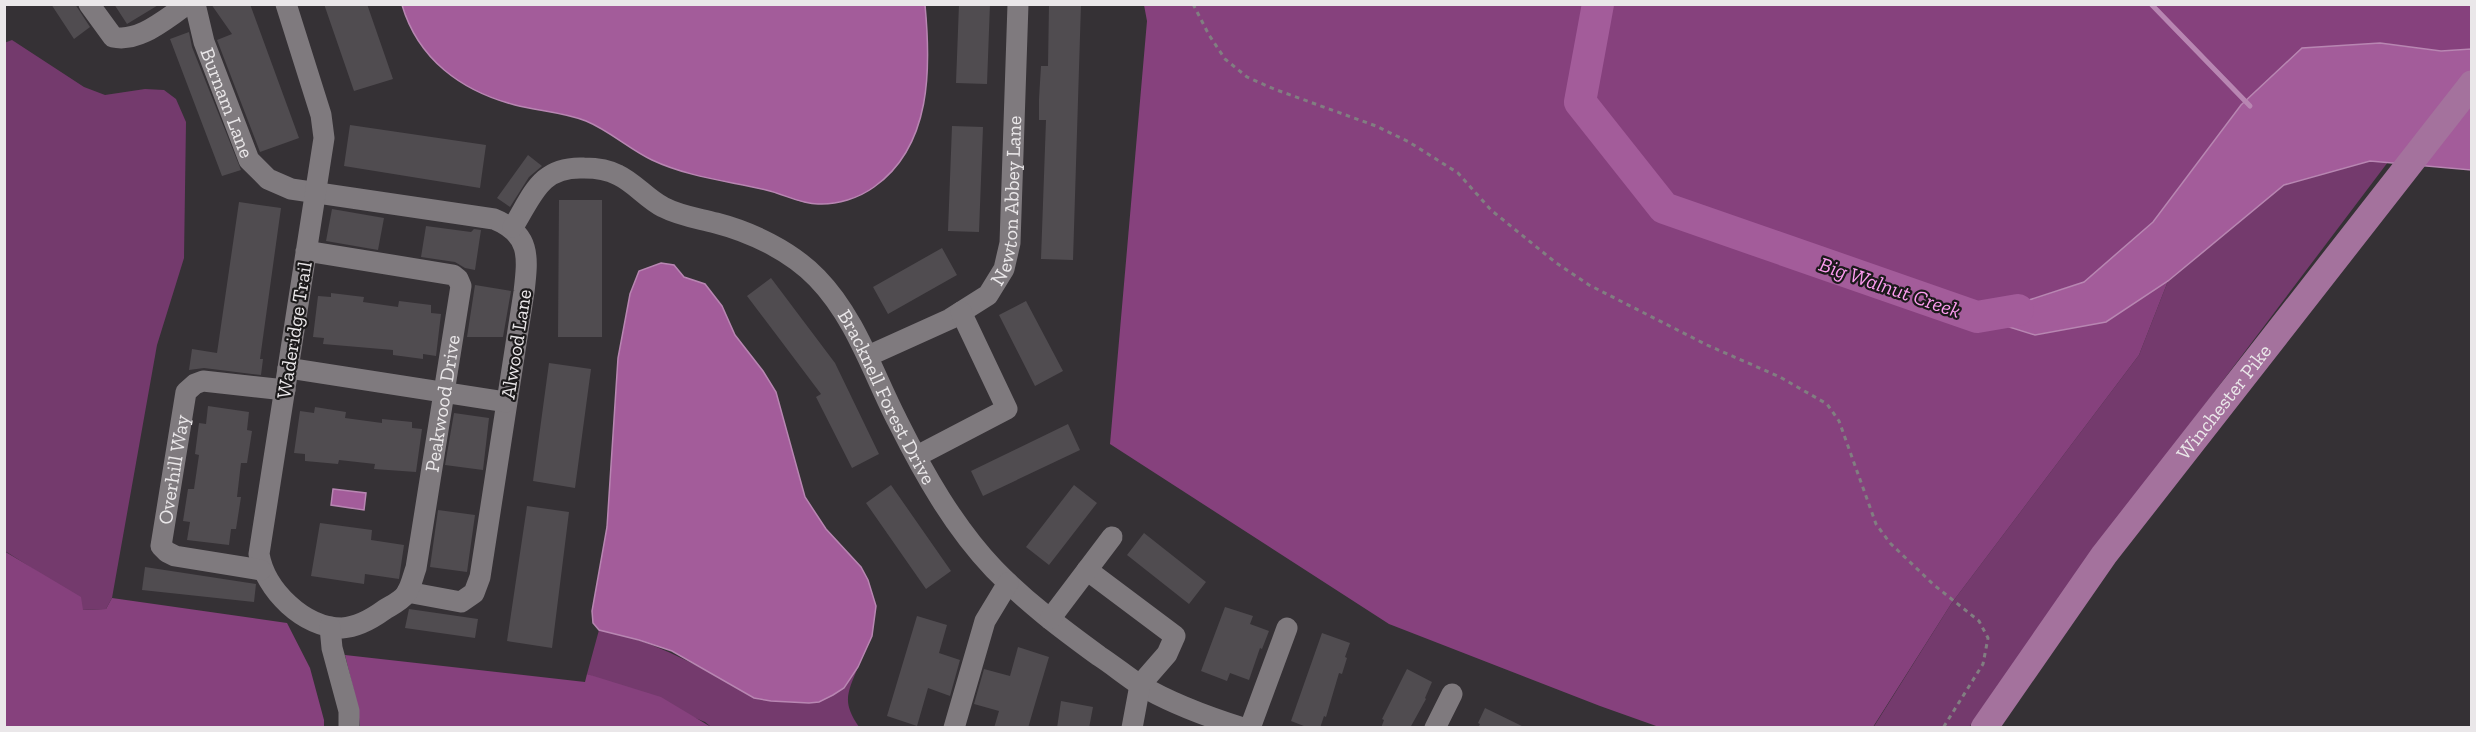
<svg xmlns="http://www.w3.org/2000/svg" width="2476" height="732" font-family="'Zilla Slab',serif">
<rect width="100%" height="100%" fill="#353135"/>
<path fill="#743a6d" d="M12 40 84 87 105 95 145 89 164 90 176 99 186 122 184 258 157 345 112 598 106 609 82 610 41 574 5 551 4 43Z
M2370 161 2388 162 2064 591 1969 727 1873 728 1951 604 2139 355 2168 281 2284 185Z
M599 630C657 641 703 668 754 698L761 700 809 703 844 688 858 667C847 694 842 702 859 727H711L705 722 587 674Z"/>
<path fill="#86417d" d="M1144 5H2471V49L2441 51 2380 43 2241 105 2153 222 2084 282 1978 316 2035 335 2106 322 2168 281 2139 355 1951 604 1873 727H1659L1600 706 1389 624 1110 444 1147 21Z
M4 551 81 597 83 610 106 609 112 598 287 623 310 668 324 720V727H5Z
M345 655 585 682 587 674 661 697 711 727H360L358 708Z"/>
<path fill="#a35c9a" stroke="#b886b2" stroke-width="1.5" d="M402 5H925C931 68 932 146 874 187 859 198 837 205 818 204 800 204 784 194 766 190 728 181 688 177 652 160 629 149 610 131 586 121 563 112 538 111 515 105 461 91 418 59 402 5Z
M2380 43 2441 51 2471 49V170L2370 161 2284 185 2168 281 2106 322 2035 335 1977 317 2084 282 2153 222 2241 105 2302 48Z
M661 263 674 265 684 277 705 284 722 306 735 335 763 371 776 392 805 497 826 529 861 567 868 580 876 606 872 636 858 667 844 688 833 695 819 702 809 703 771 701 754 698 672 651 639 640 599 630 593 623 592 611 607 527 618 358 630 294 639 271Z
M333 489 366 493 364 510 331 505Z"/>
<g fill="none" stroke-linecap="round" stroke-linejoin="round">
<path stroke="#b886b2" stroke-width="5" d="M2151 4 2250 106"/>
<path stroke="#a35c9a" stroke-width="32" d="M1598 4 1580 102 1664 208 1977 317 2018 310"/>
</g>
<path fill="#504c50" d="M51 4H75L90 27 74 39Z
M114 4H160L127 24Z
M211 4H250L299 138 260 152 217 40 232 34Z
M324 4H367L393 79 354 91Z
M959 4H990L987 84 956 83Z
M1049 4H1081L1073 260 1041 259 1046 120H1039V99L1041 66H1048Z
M189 32 192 47 241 170 222 176 170 39Z
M350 125 486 145 480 188 344 166Z
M952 126 983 127 979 232 948 231Z
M528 155 542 166 529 177 510 207 497 198Z
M559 200H602V337H558Z
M239 202 281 208 260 359H263L261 375 204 368 189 370 192 349 217 353Z
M332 209 384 218 378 250 326 241Z
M426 226 471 232 474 229 481 230 475 270 465 268 455 262 421 257Z
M942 248 957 275 888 314 873 287Z
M771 278 835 363 879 454 852 468 816 397 821 394 747 296Z
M475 285 511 291 503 337H467Z
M331 293 364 297 363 302 398 307 399 301 431 305V313L441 314 436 356 423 354V359L393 355V350L323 344 324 338 313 337 318 296 331 297Z
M1026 301 1063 371 1035 386 999 315Z
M549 363 591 369 575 488 533 481Z
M208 406 249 412 247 430 252 431 247 463H241L237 497H241L236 529H231L229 545 187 540 190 522 183 521 188 489H194L199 455 195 454 199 423 206 424Z
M315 407 346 412 345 418 382 423V419L412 422V428L422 429 416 472 374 469 375 464 339 460 338 464 305 461V454L294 453 300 411 314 413Z
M454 413 489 418 483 470 445 465Z
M1068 424 1080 450 983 496 971 471Z
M891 485 951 571 926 589 866 503Z
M1074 485 1097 503 1049 565 1026 547Z
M527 506 569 512 552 648 507 641Z
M438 510 475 515 467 572 430 567Z
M320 523 372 530 371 540 404 545 399 579 365 574 364 584 311 576Z
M1144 533 1206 582 1189 604 1127 555Z
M145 567 256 584 254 602 142 590Z
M1225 607 1253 616 1250 624 1269 631 1262 649 1260 648 1249 680 1230 673 1227 681 1201 671Z
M409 609 478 619 475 638 405 628Z
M917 616 947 625 939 653 960 660 950 696 928 688 917 726 887 716Z
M1322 633 1350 643 1345 657 1347 658 1342 674 1339 673 1326 717 1324 716 1320 728H1309L1291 721Z
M1018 647 1049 657 1035 704 1028 728H994L999 711 974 704 984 669 1010 676Z
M1407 669 1432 682 1425 698 1426 699 1410 728H1381L1384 720 1382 719Z
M1061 701 1093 707 1089 728H1057Z
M1485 708 1526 728H1478L1480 724 1478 723Z"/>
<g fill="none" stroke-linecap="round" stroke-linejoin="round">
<path stroke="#817e81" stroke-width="3" stroke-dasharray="4.5 4.5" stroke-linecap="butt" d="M1193 4 1209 35 1225 59 1247 77 1274 89 1376 126 1409 142 1458 173 1491 210 1555 262 1589 285 1707 345 1780 377 1827 404 1839 421 1876 524 1890 543 1934 585 1979 621 1988 638 1983 664 1943 728"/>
<g stroke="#7f7a7e" stroke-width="21">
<path d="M89 4 113 37C140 43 166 18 188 4"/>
<path id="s1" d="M195 4 204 42 249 160 268 179 291 189 494 219C531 234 528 257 524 292L480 577 474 593 461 602 407 592"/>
<path id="s2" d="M286 4 321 115 324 138 259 554C265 590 304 628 342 628 357 627 373 618 384 610 392 605 401 601 406 594 411 587 413 576 416 568L461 286 458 279 453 275 306 251"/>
<path id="s3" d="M513 227C533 195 540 166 584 168 596 168 607 169 618 175 635 183 647 199 663 207 680 216 697 218 716 223 751 232 791 251 817 278 856 318 873 374 898 422 924 474 954 527 994 569 1026 602 1062 629 1099 656 1113 665 1126 676 1140 685 1172 704 1208 717 1243 728"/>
<path id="s4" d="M868 356 950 319 988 295 1004 269 1010 243 1018 4"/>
<path d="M288 368 506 402"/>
<path d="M917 456 1007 409 961 312"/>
<path id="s5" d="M261 570 175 556 167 552 161 546 186 392 195 384 203 381 285 390"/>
<path d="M1087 570 1175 636 1167 654 1140 685 1132 728"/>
<path d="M1050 619 1112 537"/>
<path d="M330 627 332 648 349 711V728"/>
<path d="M954 728 985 621 1008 583"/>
<path d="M1250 728 1287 628"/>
<path d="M1435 728 1452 694"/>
</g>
<path stroke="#a4729d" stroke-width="27" id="s6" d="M1984 728 2104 555 2472 84"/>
</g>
<g text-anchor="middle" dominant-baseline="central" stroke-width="4.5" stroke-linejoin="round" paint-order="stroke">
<g font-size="20" fill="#eae7e9" stroke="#1c1a1b">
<text stroke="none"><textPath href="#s1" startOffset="104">Burnam Lane</textPath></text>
<text stroke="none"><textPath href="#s4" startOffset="234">Newton Abbey Lane</textPath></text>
<text transform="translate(294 330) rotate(-81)">Waderidge Trail</text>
<text transform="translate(516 344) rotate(-81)">Alwood Lane</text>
<text stroke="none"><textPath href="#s3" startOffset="500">Bracknell Forest Drive</textPath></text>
<text stroke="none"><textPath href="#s6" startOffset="405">Winchester Pike</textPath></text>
<text stroke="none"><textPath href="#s2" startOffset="948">Peakwood Drive</textPath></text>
<text stroke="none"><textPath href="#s5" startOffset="182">Overhill Way</textPath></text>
</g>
<g font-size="21" font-style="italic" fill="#fc9cef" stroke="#1c1a1b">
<text transform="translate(1890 287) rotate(19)">Big Walnut Creek</text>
</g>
</g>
<rect width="2476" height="732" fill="none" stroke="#eae7e9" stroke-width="12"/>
</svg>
